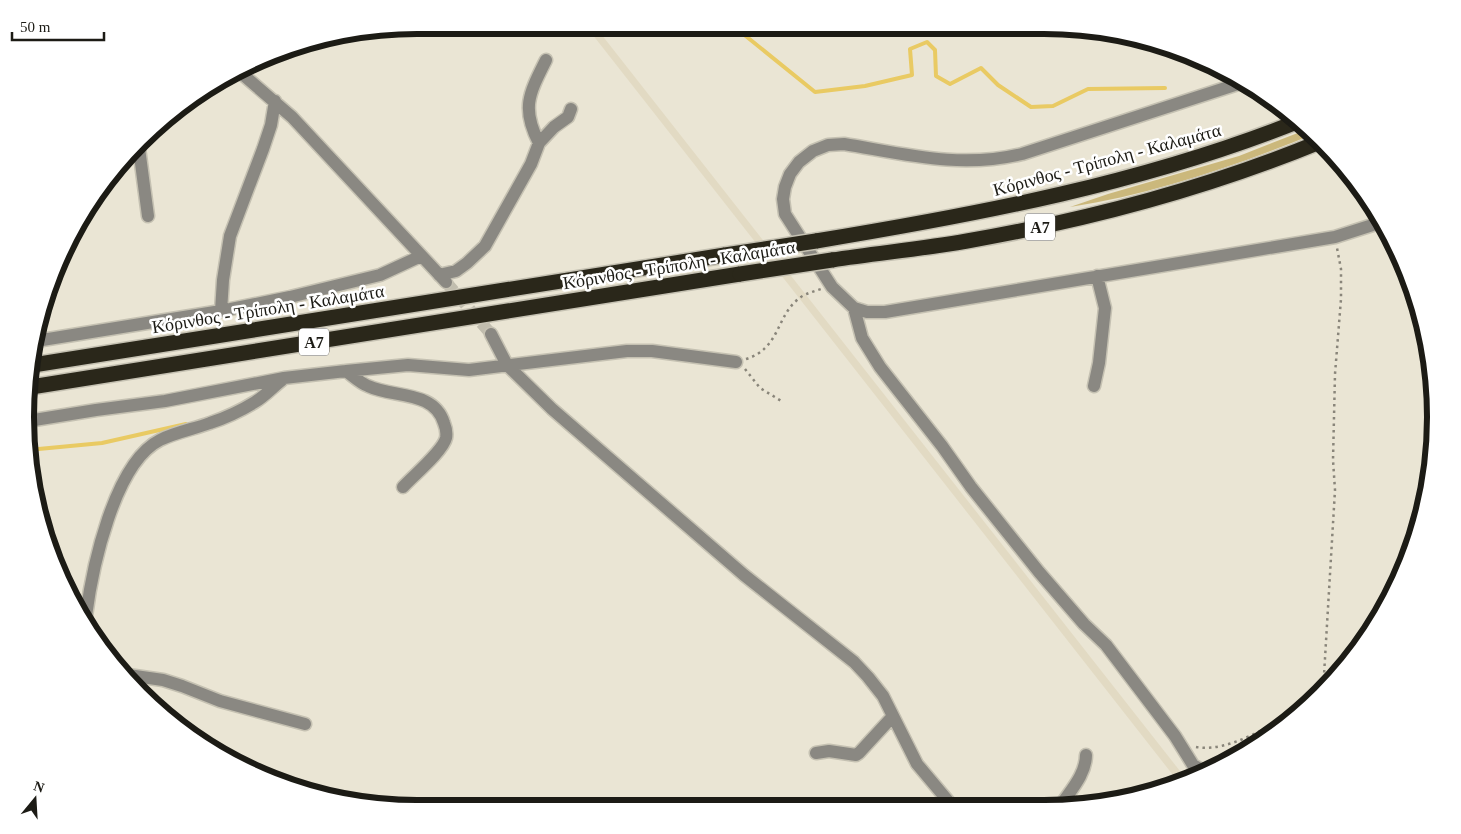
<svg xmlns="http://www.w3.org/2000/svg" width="1461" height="834" font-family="'Times New Roman',serif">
<rect width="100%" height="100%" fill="#eae5d4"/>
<path fill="#e2dac3" d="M585 25H594L1187 780 1180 784Z"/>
<path fill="#cbb87c" d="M1308 129 1314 134C1235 166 1154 194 1070 207L1108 194 1239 156Z"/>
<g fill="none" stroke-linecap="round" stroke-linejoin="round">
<path stroke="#e9ca63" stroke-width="4" d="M523 25C535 32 552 34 564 25
M677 25 682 29 689 25
M722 25 742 33 815 92 865 86 912 75 910 49 927 42 935 50 936 76 950 84 981 68 998 85 1031 107 1053 106 1088 89 1165 88
M28 450 102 443 186 424"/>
<path stroke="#c1bdae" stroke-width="12" stroke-dasharray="12 6" stroke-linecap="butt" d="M446 282 491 334"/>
<g stroke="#c5c1b2" stroke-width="15">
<path id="minor" d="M241 73 292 117 446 282
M1244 82 1022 154C960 169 905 154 844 144L828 145 813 151 799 162 790 174 785 187 783 199 785 214 832 287 854 308 867 312H885L1335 237 1382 222
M539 143C521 108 529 94 546 60
M139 148 148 216
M439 275 456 271 467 263 485 246 531 164 539 143 554 127 568 117 571 109
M854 308 862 338 880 367 942 446 971 487 1039 572 1084 624 1106 645 1175 736 1193 765 1205 772
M221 311 223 280 230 236 263 149 271 125 275 101
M491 334 507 365 552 409 744 575 854 662 868 677 883 696 917 764 954 808
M36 341 221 311 290 297 380 275 421 256
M346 371C353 376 360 383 368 386 393 398 434 390 444 423 446 428 447 433 446 438 443 451 413 476 403 487
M1094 386 1099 363 1105 308 1097 276
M28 421 96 410 165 401 284 378 346 371 408 365 469 370 627 351H652L736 362
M86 616C92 569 114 463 160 440 176 432 194 429 210 423 225 418 242 410 255 402 265 396 273 387 282 380
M121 674 163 680 182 686 220 701 305 724
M816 753 829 751 856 755 859 753 893 716
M1059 808C1069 792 1086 775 1086 755"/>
</g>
<g stroke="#c5c1b2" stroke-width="18">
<path id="highway" d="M816 241C980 214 1144 183 1299 121
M832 260C877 253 922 249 967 241 1088 220 1208 188 1322 141
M33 365 725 255
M31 387 740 274"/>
</g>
<path stroke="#89857a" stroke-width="2.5" stroke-dasharray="2.5 4" stroke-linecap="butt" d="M746 359C779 349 776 319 796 301 803 294 812 292 821 289
M745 369 760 388 783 402
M1323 692 1335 490 1333 460 1335 374 1341 299V269L1337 248
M1196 747C1230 753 1271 724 1301 709"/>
<use href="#minor" stroke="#8a8882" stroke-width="12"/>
<use href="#highway" stroke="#2a271a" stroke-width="15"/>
<g stroke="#c5c1b2" stroke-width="18" stroke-linecap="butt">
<path id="highway-bridge" d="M725 255 816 241
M740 274 832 260"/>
</g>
<use href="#highway-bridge" stroke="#2a271a" stroke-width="15"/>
</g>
<g text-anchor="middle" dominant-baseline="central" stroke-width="5" stroke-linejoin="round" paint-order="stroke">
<g fill="#fff" stroke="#605f5b" stroke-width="1">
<rect x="1025" y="213.5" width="30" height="27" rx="4"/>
<rect x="299" y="328.5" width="30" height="27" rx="4"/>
</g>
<g font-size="16" font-weight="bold" fill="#1c1b15">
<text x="1040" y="227">Α7</text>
<text x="314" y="342">Α7</text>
</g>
<g font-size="18" fill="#1c1b15" stroke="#fff">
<text transform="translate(1107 160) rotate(-15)">Κόρινθος - Τρίπολη - Καλαμάτα</text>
<text transform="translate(679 265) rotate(-9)">Κόρινθος - Τρίπολη - Καλαμάτα</text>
<text transform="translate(268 309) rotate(-9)">Κόρινθος - Τρίπολη - Καλαμάτα</text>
</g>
</g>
<path d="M0 0H1461V834H0ZM417 34H1044A383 383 0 0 1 1427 417V417A383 383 0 0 1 1044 800H417A383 383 0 0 1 34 417V417A383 383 0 0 1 417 34Z" fill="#fff" fill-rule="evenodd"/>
<path fill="none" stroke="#1c1b15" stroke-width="6" d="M417 34H1044A383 383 0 0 1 1427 417V417A383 383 0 0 1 1044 800H417A383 383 0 0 1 34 417V417A383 383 0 0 1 417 34Z"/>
<g transform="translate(35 799) rotate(18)" stroke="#ffffff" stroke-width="4" paint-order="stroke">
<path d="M0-4L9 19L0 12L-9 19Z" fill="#1c1b15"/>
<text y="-8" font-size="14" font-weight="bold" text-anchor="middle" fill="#1c1b15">N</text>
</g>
<path d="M12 32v8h92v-8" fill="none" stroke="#1c1b15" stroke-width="2.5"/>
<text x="20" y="32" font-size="15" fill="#1c1b15" stroke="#ffffff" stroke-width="4" paint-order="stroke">50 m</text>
</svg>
